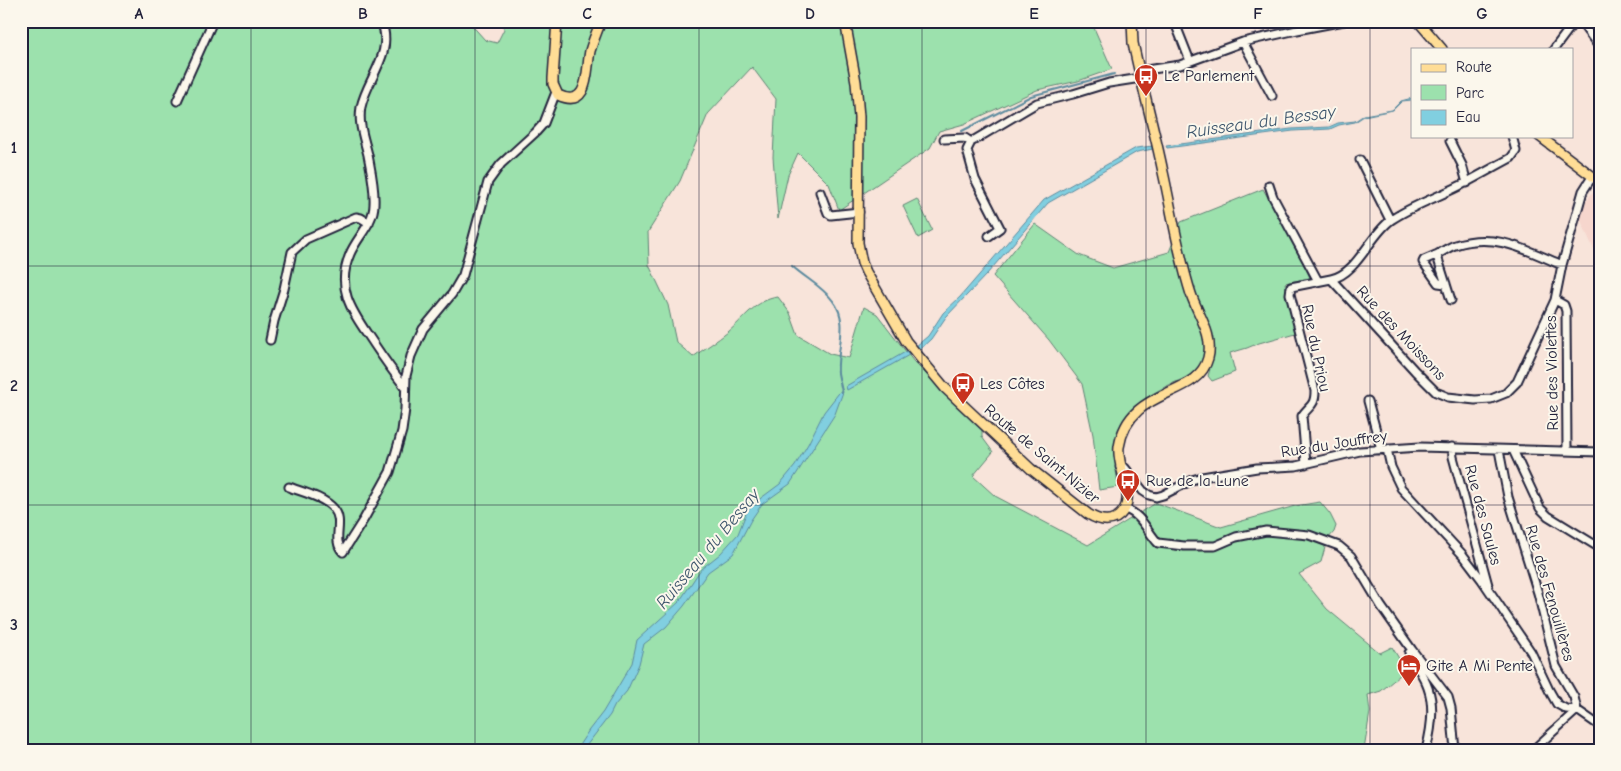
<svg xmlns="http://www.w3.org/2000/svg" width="1621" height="771" font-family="'Comic Neue',sans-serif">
<rect width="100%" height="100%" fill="#f8e4da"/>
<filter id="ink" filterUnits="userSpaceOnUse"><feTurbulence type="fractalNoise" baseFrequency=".02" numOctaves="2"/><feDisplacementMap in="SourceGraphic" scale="10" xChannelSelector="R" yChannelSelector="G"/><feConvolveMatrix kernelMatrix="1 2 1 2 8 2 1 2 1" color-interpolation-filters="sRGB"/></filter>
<g filter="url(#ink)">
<path fill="#f6d6cd" d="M1596 187 1600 191V266H1598L1599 261 1578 214Z"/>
<path fill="#9ce1ad" stroke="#5f8274" d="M21 21H468L485 40 497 43 504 29 503 21H1091L1112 69 1078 81 1037 90 964 124 939 131 930 148 839 210 829 184 798 153 788 175 778 219 773 157 776 99 752 67 708 114 680 181 648 232 649 265 668 305 676 342 693 357C705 348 717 341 728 332 745 318 755 300 778 297L790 313 798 335 830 354 849 358 864 307 877 314 914 362 982 430V437L993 452 973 476 995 496 1088 545 1156 503 1221 527 1295 506 1320 502 1330 514 1336 526 1334 532 1327 540 1321 562 1299 574 1327 609 1380 653 1392 647 1406 670 1381 691 1368 695 1370 712 1364 750H21Z
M1263 189 1299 252 1310 278 1285 283 1295 333 1259 343 1247 348 1230 353 1235 372 1212 381 1208 376 1210 369C1173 382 1121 400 1115 444 1113 457 1117 474 1118 487L1099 490 1093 435 1082 384 1049 340 993 276 1035 224 1079 255 1113 268 1169 252 1181 222Z
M917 199 932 230 918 238 903 206Z"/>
<path fill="#81cfe0" stroke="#5b8a9e" d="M1412 98V100L1402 101 1393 110 1364 116 1355 122 1339 125 1330 129 1293 131 1167 148 1166 146 1291 129 1329 127 1338 123 1355 121 1364 115 1392 110 1401 101Z
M1153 146V149L1137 152 1048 203 987 274 946 317 931 339 918 351 915 347 928 336 943 313 960 297 1044 200 1136 148Z
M907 351 909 355 847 390 846 386Z
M842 389 843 392 835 414 790 484 762 504 751 520 733 554 708 572 684 606 666 627 644 644 639 664 627 691 615 705 610 715 583 750H576L589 730 603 712 632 663 637 640 679 602 701 569 720 554 738 534 747 511 757 501 780 484 795 466 808 444 824 412Z"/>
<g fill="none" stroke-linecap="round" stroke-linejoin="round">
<path stroke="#5b8a9e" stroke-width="2" d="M962 131 1031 96 1114 74
M792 266C805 278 822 286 833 301 850 322 836 349 838 373 839 379 841 386 842 392"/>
<g stroke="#22223b" stroke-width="11">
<path id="minor" d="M381 21C395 53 367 78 361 107 358 124 364 138 368 155 371 171 375 188 374 204 374 223 357 237 350 254 334 291 355 315 374 344 384 359 394 373 405 387
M1580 21 1600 48
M1177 28 1190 61
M1243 42 1272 96
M1554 49 1575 21
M1139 71 1180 65 1243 42 1297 30 1344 21
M177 101 213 21
M944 139 965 138 971 142 1037 103 1073 94 1109 83 1141 78
M1450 141 1462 165 1467 183
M971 142 967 150 975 179 1000 228 989 236
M1360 160 1390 220
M1269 185 1273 197 1318 281
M820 192 828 213 831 215 859 212
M1438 254 1424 260 1423 262 1438 283 1446 284
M1331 279C1357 274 1370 235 1391 220 1414 204 1442 196 1467 182 1482 174 1496 166 1511 158L1516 151 1512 136
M1451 300 1437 256 1438 254C1444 251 1449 247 1455 245 1496 232 1526 250 1562 265
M1555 300 1564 305 1566 311 1567 450
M270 340 274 321 284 289 292 252 306 239 356 217 361 218 369 223
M1368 401 1381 449
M1452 447 1453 457 1488 585
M1387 449 1391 467 1401 488 1463 555 1482 580 1531 652 1549 690 1557 704 1566 709 1577 710 1600 726
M1499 450 1508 497 1538 593 1556 666 1574 697 1577 710
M1513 450 1540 508 1548 516 1600 548
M1306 464 1302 416C1309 405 1315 407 1315 391L1290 294 1291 287 1331 279 1415 371 1436 392 1448 397 1475 400 1491 399 1506 393 1517 382 1555 300 1562 265 1583 191 1592 177
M1120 467 1125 468 1143 491 1149 495 1156 497 1163 495 1192 480 1202 477 1257 468 1296 466 1360 451 1420 447 1600 452
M289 487C302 492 324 497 334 509 345 522 331 540 343 552L364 519 390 472 402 431 405 409 406 376 411 356 423 329 452 294 463 275 488 182 501 164 536 132 544 123 556 92
M1125 509C1141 514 1147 531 1158 543L1184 546H1215L1236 537 1266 531 1309 535 1339 546 1351 556 1381 606 1412 650 1448 697 1451 708 1455 750
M1412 650 1409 653C1415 664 1424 676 1428 688 1435 707 1431 731 1426 750
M1533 750 1577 710"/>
</g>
<g stroke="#22223b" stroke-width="12">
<path id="major" d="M557 21 553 78V84L558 95C590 110 586 70 590 51 593 41 597 31 601 21
M845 21 856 82 859 117 858 243 862 263 866 272 906 341 945 388 1031 469 1088 514C1096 519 1106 523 1116 518 1141 502 1116 470 1119 447 1129 385 1197 400 1208 358 1214 335 1198 315 1191 294 1178 254 1172 212 1163 172 1154 128 1142 86 1133 43L1132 21
M1418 21 1442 49
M1539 136 1600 182"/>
</g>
<use href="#minor" stroke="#fbf7ec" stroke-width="7"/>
<use href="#major" stroke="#ffdd96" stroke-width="9"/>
</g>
</g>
<path fill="none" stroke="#22223b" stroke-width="1" stroke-opacity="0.55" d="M251 21V750M475 21V750M699 21V750M922 21V750M1146 21V750M1370 21V750M21 266H1600M21 505H1600"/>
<defs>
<g id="bus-pin" transform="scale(1.25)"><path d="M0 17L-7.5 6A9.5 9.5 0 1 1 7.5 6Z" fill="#c8321e" stroke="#fbf7ec"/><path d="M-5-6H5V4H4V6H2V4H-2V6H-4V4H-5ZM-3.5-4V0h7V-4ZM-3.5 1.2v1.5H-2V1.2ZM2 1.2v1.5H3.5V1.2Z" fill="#fff"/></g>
<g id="hotel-pin" transform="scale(1.25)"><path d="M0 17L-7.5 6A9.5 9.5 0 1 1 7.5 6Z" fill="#c8321e" stroke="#fbf7ec"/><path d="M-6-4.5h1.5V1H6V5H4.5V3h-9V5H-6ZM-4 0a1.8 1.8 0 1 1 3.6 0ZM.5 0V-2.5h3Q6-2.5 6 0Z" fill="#fff"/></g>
</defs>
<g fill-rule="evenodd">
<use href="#bus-pin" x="1146" y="76"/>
<use href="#bus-pin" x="963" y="384"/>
<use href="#bus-pin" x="1128" y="481"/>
<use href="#hotel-pin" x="1409" y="666"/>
</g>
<g text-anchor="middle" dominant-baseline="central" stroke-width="4" stroke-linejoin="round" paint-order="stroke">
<g font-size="16" fill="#22223b" stroke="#fbf7ec" text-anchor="start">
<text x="1164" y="76">Le Parlement</text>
<text x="980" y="384">Les Côtes</text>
<text x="1146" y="481">Rue de la Lune</text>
<text x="1426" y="666">Gite A Mi Pente</text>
</g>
<g font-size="16" fill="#22223b" stroke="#fbf7ec">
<text transform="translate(1401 333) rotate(47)">Rue des Moissons</text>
<text transform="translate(1316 348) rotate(78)">Rue du Priou</text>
<text transform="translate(1552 373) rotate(-91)">Rue des Violettes</text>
<text transform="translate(1334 444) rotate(-9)">Rue du Jouffrey</text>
<text transform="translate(1042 454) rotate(40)">Route de Saint-Nizier</text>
<text transform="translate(1483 515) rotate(75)">Rue des Saules</text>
<text transform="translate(1550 593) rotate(74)">Rue des Fenouillères</text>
</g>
<g font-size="18" font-style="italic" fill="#3e566d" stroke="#fbf7ec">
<text transform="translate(1261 122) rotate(-8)">Ruisseau du Bessay</text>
<text transform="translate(708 549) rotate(-50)">Ruisseau du Bessay</text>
</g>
</g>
<rect width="1621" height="771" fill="none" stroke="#fbf7ec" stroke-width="55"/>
<rect x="1411" y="48" width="162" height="90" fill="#fbf7ec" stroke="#a4a2a5"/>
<rect x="1421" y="64" width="25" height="8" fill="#ffdd96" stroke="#a4a2a5"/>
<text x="1456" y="72" font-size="15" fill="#22223b">Route</text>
<rect x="1421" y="85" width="25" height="15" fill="#9ce1ad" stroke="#a4a2a5"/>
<text x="1456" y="98" font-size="15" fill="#22223b">Parc</text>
<rect x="1421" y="110" width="25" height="15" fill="#81cfe0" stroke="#a4a2a5"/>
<text x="1456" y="122" font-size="15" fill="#22223b">Eau</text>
<rect x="28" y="28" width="1566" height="716" fill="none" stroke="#22223b" stroke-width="2"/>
<g font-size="16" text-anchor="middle" font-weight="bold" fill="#22223b">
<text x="139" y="19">A</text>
<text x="363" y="19">B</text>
<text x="587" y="19">C</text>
<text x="810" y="19">D</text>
<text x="1034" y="19">E</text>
<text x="1258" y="19">F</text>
<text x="1482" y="19">G</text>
<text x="14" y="153">1</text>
<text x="14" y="391">2</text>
<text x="14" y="630">3</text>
</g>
</svg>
